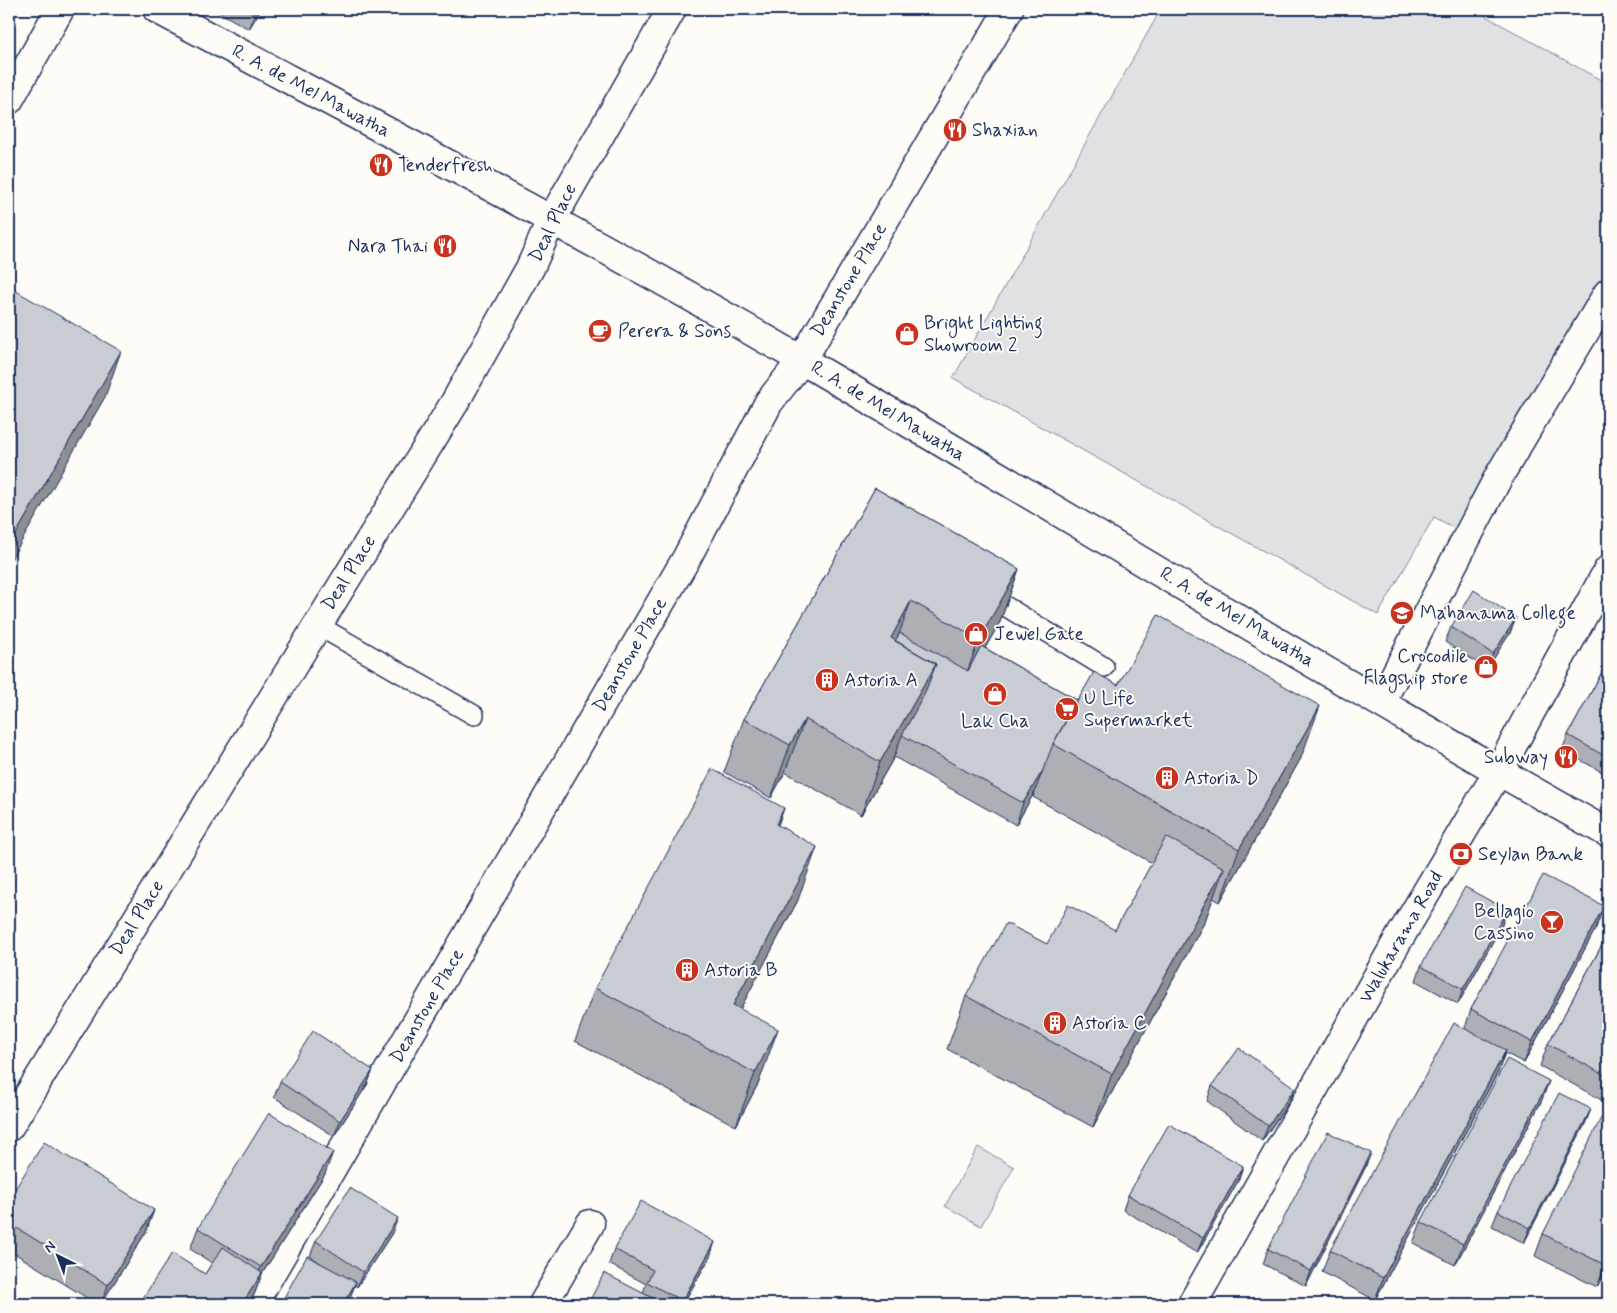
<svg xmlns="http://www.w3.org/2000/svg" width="1617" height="1313" font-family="Mynerve,sans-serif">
<rect width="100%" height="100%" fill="#fdfcf7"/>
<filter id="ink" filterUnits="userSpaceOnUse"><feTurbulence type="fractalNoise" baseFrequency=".02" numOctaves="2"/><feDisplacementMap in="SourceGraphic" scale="10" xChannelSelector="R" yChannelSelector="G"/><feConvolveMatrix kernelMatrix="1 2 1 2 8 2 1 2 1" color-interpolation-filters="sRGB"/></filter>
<g filter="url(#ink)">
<path fill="#e0e1e3" stroke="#7e88a0" d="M1161 9H1473L1608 84V307L1477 540 1434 517 1378 615 953 378Z
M978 1147 1014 1167 981 1226 945 1206Z"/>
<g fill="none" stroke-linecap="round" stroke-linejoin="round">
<g stroke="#1b2f5e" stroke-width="22">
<path id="service" d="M984 593 1104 667
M317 625 474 715"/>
</g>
<g stroke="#1b2f5e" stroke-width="31">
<path id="minor" d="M1381 702 1499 476 1608 293
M9 1127 455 402 530 268 552 219 672 9
M253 1304 686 559 769 402 802 360 1009 9
M543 1304 590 1224
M1192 1304 1397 942 1498 772 1608 570"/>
</g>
<g stroke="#1b2f5e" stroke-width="31">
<path id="secondary" d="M9 100 60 9"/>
</g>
<g stroke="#1b2f5e" stroke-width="31">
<path id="trunk" d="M157 9C374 125 592 238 805 362 1073 518 1337 682 1608 833"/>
</g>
<use href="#service" stroke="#fdfcf7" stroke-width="19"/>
<use href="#minor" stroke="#fdfcf7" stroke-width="28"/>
<use href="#secondary" stroke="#fdfcf7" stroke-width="28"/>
<use href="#trunk" stroke="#fdfcf7" stroke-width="28"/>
</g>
<path fill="#adafb5" stroke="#1b2f5e" d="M213 9H261L249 29Z
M875 488 1019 569 1000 622 985 648 1077 700 1118 685 1301 758 1220 902 1213 898 1205 921 1093 1127 947 1049 966 996 1047 944 1115 930 1152 863 1033 797 1035 791 1016 825 894 757 861 815 785 772 771 798 724 772 744 719Z
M1516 618 1510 633 1487 669 1445 642 1451 627Z
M1608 661V766L1604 773 1562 750 1568 735Z
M784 808 778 825 798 900 740 1009 759 1082 736 1126 575 1041 595 988Z
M1502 925 1458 1004 1416 981 1421 966Z
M1596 928 1524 1063 1505 1053 1498 1072 1375 1300 1322 1272 1330 1250 1465 1028 1471 1009Z
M1608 934V1101L1607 1103 1540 1066 1548 1044Z
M373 1070 367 1085 334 1136 274 1097 280 1082Z
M1549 1081 1541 1102 1455 1265 1413 1243 1421 1222Z
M1212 1086 1295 1088 1289 1102 1262 1141 1207 1101Z
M1591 1109 1585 1124 1524 1243 1492 1226 1498 1211Z
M1608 1122V1265L1597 1287 1535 1256 1543 1234Z
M1243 1166 1238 1181 1197 1253 1123 1210 1128 1195Z
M1365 1168 1306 1286 1263 1264 1268 1249Z
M325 1174 262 1274 254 1295 248 1304 205 1274 212 1263 190 1249 198 1228Z
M9 1199 154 1210 146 1232 101 1304H97L9 1250Z
M392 1233 357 1287 355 1285 350 1297 346 1304H281L282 1301 319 1262 310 1256 316 1241Z
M614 1249 710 1257 683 1304H588L643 1293 646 1284 609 1264Z"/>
<path fill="#8d8f94" stroke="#1b2f5e" d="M258 9H261L249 29 255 14Z
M121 351 105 397 9 563V546Z
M1019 569 1000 622 960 692 979 639Z
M911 601 892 654 891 638Z
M1516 618 1510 633 1487 669 1493 654Z
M936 664 916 717 902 735 894 757 861 815 880 762Z
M1320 706 1301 758 1220 902 1239 849Z
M805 719 785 772 771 798 790 745Z
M1043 770 1035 791 1016 825 1023 803Z
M784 808 765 861 776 824Z
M817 847 798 900 717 1053 733 1005Z
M1224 868 1205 921 1093 1127 1112 1074Z
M1604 906 1596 928 1524 1063 1532 1042Z
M1507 910 1502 925 1458 1004 1463 989Z
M778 1029 759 1082 736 1126 755 1073Z
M1506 1050 1498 1072 1375 1300 1383 1278Z
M373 1070 367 1085 334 1136 340 1121Z
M1549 1081 1541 1102 1455 1265 1463 1244Z
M1295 1088 1289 1102 1262 1141 1268 1126Z
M1591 1109 1585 1124 1524 1243 1530 1228Z
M333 1152 325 1174 262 1274 254 1295 248 1304H242L253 1287 261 1267Z
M1371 1153 1365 1168 1306 1286 1311 1271Z
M1243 1166 1238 1181 1197 1253 1203 1238Z
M154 1210 146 1232 101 1304 108 1285Z
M398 1218 392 1233 357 1287 363 1272Z
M715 1242 710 1257 683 1304H681Z
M1608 1259V1265L1597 1287 1605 1265Z
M356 1282 350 1297 346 1304H343Z"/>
<path fill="#c9ccd3" stroke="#1b2f5e" d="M245 9H258L255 14Z
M9 287 121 351 9 546Z
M875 488 1019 569 979 639 911 601 891 638 936 664 880 762 805 719 790 745 744 719Z
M1474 590 1516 618 1493 654 1451 627Z
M1158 615 1320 706 1239 849 1053 744 1094 672 1118 685Z
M900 633 968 671 981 646 1077 700 1053 744 1043 770 1023 803 902 735 924 695 936 664 895 641Z
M1608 661V758L1568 735Z
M712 769 784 808 776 824 817 847 733 1005 778 1029 755 1073 595 988Z
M1166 837 1224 868 1112 1074 966 996 1006 923 1047 944 1068 905 1115 930Z
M1543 875 1604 906 1532 1042 1471 1009Z
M1465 887 1507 910 1463 989 1421 966Z
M1608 934V1077L1548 1044Z
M1454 1023 1506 1050 1383 1278 1330 1250Z
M313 1031 373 1070 340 1121 280 1082Z
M1239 1048 1295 1088 1268 1126 1212 1086Z
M1507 1059 1549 1081 1463 1244 1421 1222Z
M1559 1093 1591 1109 1530 1228 1498 1211Z
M269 1113 333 1152 261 1267 198 1228Z
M1601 1118 1608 1122V1259L1605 1265 1543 1234Z
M1169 1124 1243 1166 1203 1238 1128 1195Z
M1328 1132 1371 1153 1311 1271 1268 1249Z
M44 1142 154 1210 108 1285 9 1223V1199Z
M350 1188 398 1218 363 1272 316 1241Z
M641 1201 715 1242 682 1301 647 1282 653 1270 614 1249Z
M223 1247 262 1273 242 1304H139L172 1253 205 1274Z
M307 1256 356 1282 343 1304H288L282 1301Z
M604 1273 664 1304H588Z"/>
</g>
<defs>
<g id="restaurant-disc" transform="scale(1.25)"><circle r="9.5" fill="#c8321e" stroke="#fdfcf7"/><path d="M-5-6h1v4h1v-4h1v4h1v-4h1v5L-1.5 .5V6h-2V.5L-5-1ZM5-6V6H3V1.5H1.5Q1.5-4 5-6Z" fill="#fff"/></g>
<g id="cafe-disc" transform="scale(1.25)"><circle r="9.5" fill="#c8321e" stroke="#fdfcf7"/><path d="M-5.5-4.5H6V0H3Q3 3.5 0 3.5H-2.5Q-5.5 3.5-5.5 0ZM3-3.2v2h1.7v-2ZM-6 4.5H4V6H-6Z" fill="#fff"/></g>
<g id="shop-disc" transform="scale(1.25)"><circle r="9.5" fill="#c8321e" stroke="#fdfcf7"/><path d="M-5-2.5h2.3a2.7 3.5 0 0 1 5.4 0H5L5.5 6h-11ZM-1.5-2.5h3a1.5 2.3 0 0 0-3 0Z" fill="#fff"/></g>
<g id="school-disc" transform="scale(1.25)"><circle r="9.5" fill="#c8321e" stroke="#fdfcf7"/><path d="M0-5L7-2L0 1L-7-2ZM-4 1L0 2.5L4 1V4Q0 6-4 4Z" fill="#fff"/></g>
<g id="building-disc" transform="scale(1.25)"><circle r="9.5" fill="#c8321e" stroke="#fdfcf7"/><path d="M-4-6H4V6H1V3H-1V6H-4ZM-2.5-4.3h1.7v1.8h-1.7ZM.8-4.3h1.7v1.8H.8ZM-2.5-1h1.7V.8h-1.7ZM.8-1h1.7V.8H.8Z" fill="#fff"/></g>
<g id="supermarket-disc" transform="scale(1.25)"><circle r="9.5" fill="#c8321e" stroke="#fdfcf7"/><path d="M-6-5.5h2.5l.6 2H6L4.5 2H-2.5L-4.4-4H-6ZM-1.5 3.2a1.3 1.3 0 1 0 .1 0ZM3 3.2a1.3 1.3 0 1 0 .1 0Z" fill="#fff"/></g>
<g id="bank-disc" transform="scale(1.25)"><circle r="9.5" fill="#c8321e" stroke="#fdfcf7"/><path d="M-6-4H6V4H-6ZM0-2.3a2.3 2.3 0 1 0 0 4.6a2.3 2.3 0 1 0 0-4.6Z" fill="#fff"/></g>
<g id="bar-disc" transform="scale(1.25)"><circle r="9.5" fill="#c8321e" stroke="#fdfcf7"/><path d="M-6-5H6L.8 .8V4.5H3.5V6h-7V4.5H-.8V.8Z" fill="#fff"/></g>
</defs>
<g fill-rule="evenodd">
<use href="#restaurant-disc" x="955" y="130"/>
<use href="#restaurant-disc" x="381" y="165"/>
<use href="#restaurant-disc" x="445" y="246"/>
<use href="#cafe-disc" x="600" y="331"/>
<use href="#shop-disc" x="907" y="334"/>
<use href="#school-disc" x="1402" y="613"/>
<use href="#shop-disc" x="976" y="634"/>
<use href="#shop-disc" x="1486" y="667"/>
<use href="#building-disc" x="827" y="680"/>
<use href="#shop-disc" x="995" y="694"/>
<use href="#supermarket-disc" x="1067" y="709"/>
<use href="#restaurant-disc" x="1566" y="757"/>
<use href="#building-disc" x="1167" y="778"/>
<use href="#bank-disc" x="1461" y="854"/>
<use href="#bar-disc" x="1552" y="922"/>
<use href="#building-disc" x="687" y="970"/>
<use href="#building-disc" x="1055" y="1023"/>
</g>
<g text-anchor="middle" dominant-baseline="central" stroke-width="4" stroke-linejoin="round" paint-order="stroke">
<g font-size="19" fill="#1b2f5e" stroke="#fdfcf7">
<text transform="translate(311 91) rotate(28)">R. A. de Mel Mawatha</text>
<text transform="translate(553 223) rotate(-64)">Deal Place</text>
<text transform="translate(849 280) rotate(-59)">Deanstone Place</text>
<text transform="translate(888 411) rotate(31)">R. A. de Mel Mawatha</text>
<text transform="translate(349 573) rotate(-58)">Deal Place</text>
<text transform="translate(1237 617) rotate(31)">R. A. de Mel Mawatha</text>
<text transform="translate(630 655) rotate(-60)">Deanstone Place</text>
<text transform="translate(137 918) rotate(-58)">Deal Place</text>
<text transform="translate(1401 937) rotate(-60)">Walukarama Road</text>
<text transform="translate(427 1006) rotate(-60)">Deanstone Place</text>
</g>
<g font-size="19" fill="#1b2f5e" stroke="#fdfcf7" text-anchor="start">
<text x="972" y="130">Shaxian</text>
<text x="398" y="165">Tenderfresh</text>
<text x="428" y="246" text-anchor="end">Nara Thai</text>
<text x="924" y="323">Bright Lighting<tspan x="924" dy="22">Showroom 2</tspan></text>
<text x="618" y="331">Perera &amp; Sons</text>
<text x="1420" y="613">Mahanama College</text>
<text x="994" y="634">Jewel Gate</text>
<text x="1468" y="656" text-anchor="end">Crocodile<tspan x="1468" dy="22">Flagship store</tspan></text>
<text x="844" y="680">Astoria A</text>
<text x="1084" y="698">U Life<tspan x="1084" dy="22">Supermarket</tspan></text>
<text x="995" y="721" text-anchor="middle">Lak Cha</text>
<text x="1548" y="757" text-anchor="end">Subway</text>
<text x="1184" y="778">Astoria D</text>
<text x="1478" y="854">Seylan Bank</text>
<text x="1534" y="911" text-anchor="end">Bellagio<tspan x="1534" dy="22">Cassino</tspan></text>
<text x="704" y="970">Astoria B</text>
<text x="1072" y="1023">Astoria C</text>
</g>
</g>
<rect width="1617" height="1313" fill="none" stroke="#fdfcf7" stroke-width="30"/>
<rect x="15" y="15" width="1587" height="1283" fill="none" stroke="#1b2f5e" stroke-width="2" filter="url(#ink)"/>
<g transform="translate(58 1256) rotate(318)" stroke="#fdfcf7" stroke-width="4" paint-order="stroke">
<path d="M0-4L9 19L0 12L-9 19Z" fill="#1b2f5e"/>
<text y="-8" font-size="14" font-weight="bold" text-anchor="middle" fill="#1b2f5e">N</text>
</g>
</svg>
